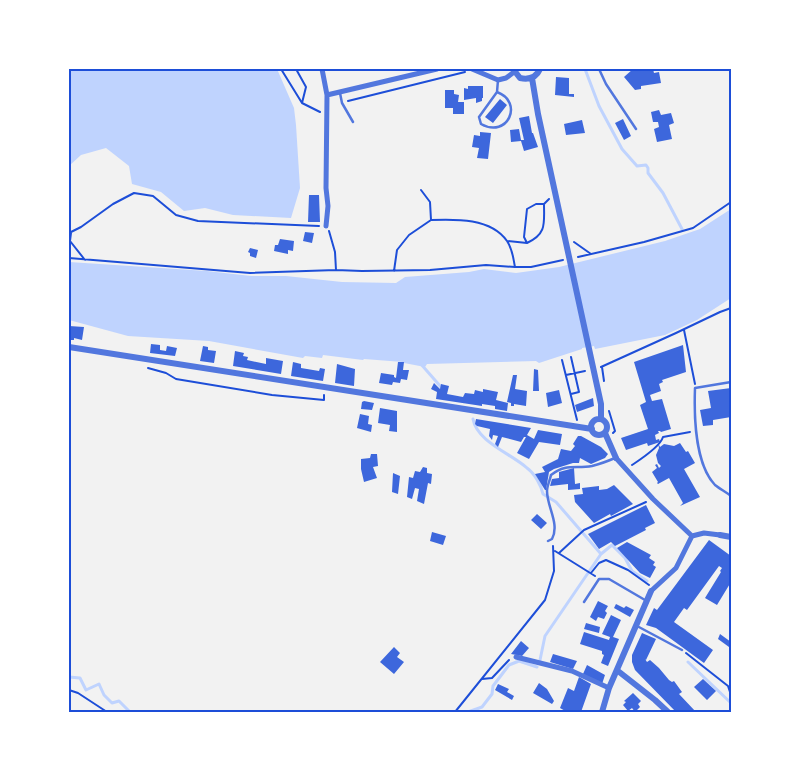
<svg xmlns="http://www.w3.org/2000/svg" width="800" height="781" font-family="'Open Sans',sans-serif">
<rect width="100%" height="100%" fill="#f2f2f2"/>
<path fill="#bfd3fe" d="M69 69H277L294 108 296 125 300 188 291 218 233 215 205 208 184 211 161 192 132 184 129 166 106 148 81 155 69 166Z
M731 209V298L697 320 665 335 595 349 594 346 582 348V349L539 363 536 361 427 364 425 367 404 363 403 362 364 359 363 360 323 355 322 358 305 356 303 358 209 341 128 336 69 320V262L207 271 251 276H286L342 282 396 283 405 277 469 272 484 269 516 273 559 267 665 241 700 229Z"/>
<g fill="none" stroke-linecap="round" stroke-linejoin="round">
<path stroke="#bfd3fe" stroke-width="3" d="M585 69 599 106 622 149 637 166 646 165 648 168V173L663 193 682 229
M420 363 441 387
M473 419C477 442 512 454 527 468 535 474 541 485 543 494L556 502 601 554 612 545 625 558 632 571 647 581
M540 660 545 636 601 554
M688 662 731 703
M69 677 80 678 86 690 99 684 104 695 112 703 119 701 130 712
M468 712 482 707 492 694 493 686 509 665 519 661 537 667"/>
</g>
<path fill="#3d67dc" d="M633 69H653L654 73 659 72 661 83 641 86V89L635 90 624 77Z
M556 77 569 78V94H574V97L555 95Z
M468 86H483V98H482V101L476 103V98L464 100V88L468 89Z
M445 90H454V94L459 95 458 102H464V114H453V108H445Z
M500 99 507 105 493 123 485 117Z
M659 110 661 115 671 113 674 123 669 125 672 139 657 142 654 129 659 127 658 122H653L651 112Z
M529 116 532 133H533L538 147 524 151 521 141 511 142 510 130 519 129 521 140H524L519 118Z
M623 119 631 136 624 140 615 123Z
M582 120 585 133 566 135 564 124Z
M480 132 491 133 488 159 477 158 479 148 472 147 474 135 480 136Z
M309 195H319L320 222H308Z
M305 232 314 233 312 243 303 241Z
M280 239 294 241 293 251 288 250V254L274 251 275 245H278Z
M250 248 258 250 256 258 250 256V253L248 252Z
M69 326 84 327 82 340 74 338V340H69Z
M151 344 160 345V350L166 351 167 346 177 348 175 356 150 353Z
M683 345 686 372 662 380 663 382 659 384 661 391 650 395 652 401 662 399 671 429 661 432 660 431H658L659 433 655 435 656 440 659 439 660 442 648 446 647 443 626 450 621 438 648 429 640 405 646 402 634 362Z
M203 346 208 347V350L216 351 214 363 200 361Z
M235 351 244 353 243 356 248 357 247 360 266 364V358L283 361 281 374 233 366Z
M293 362 301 364V368L319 371 320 368 325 369 323 381 291 376Z
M398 362H404L403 370H409L407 380 401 379 400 383 393 382 392 385 379 383 381 373 394 375V377L396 378Z
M337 364 355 369 354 386 335 383Z
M534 369 538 370 539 391H533Z
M513 375H517L515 389 527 391 526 406 514 404V406H511V403L507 402Z
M434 383 440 389 441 384 449 386 447 394 463 397 465 393 474 394 475 390 483 392V389L498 392 496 400 508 403 507 411 495 409V406L482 404V406L436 399 437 392 431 389Z
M731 388V417L713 420V425L703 426 700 410 711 408 708 391Z
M559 390 562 403 548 407 546 393Z
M593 398 594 406 577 412 575 405Z
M364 401 374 403 372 410 361 409 362 402Z
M380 408 397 411V432L389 431 390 425 378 423Z
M360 414 369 416 368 424 372 425 371 432 357 428Z
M476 419 531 428 527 435 534 439 538 430 562 434 560 445 539 442 529 459 517 453 526 437H524L521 442 502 437 498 447 495 444 498 436 493 435 492 440 489 436 490 429 477 426 475 424Z
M578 436H581L601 447 608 454 605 458 591 464 580 458 579 463H573L554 469 549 472 546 490H545L535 474 545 472 542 467 558 459 561 449 571 451 575 446 573 444Z
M658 443 660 447 664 444 674 446 680 443 686 452 688 451 695 463 684 469 700 497 680 506 683 503 669 478 658 484 657 483 658 482 652 472 657 468 655 465 657 464 659 468 661 466 658 463 656 455 659 448Z
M371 454H377L378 466 373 467 377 478 364 482 361 469V459L370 458Z
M423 467 427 468V473L432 474 431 484 428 483 424 504 417 501 419 489 415 488 412 499 407 497 409 477 413 478 415 471 420 472Z
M574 468 575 484 580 483V489L568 490V484L550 486 552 479 559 478V472Z
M393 473 400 476 398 494 392 492Z
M614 485 633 504 611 516 610 514 594 523 575 502 574 495 583 494 582 488 599 486V490L607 489Z
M646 505 655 523 645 528 646 530 615 546 611 542 599 549 588 534Z
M537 514 547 523 541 529 531 520Z
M432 532 446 536 443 545 430 541Z
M709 540 731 556V582L717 605 705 598 721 572 720 571 722 568 719 566 687 610 684 608 674 622 713 650 704 663 656 628 646 625 654 608 657 610Z
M627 542 651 555 649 558 655 562 653 565 656 567 650 578 640 573 617 548Z
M598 601 608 606 605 611 607 613 604 619 598 617 596 621 590 617Z
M616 604 624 608 626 606 634 610 630 617 614 608Z
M611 615 621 620 613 637 619 639 608 666 601 663 604 655 602 654V651L580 644 584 632 609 640 610 637 602 634Z
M586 623 600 627 599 633 584 629Z
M642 633 656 639 646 660 645 659 647 662 650 660 659 668 669 680 672 682 674 681 682 692 679 694 696 712H676L635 670 632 662V655Z
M720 634 731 642 729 647 718 639Z
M521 641 529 648 522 656 511 654Z
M394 647 400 653 397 657 404 662 394 674 380 662Z
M553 654 577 661 573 669 550 662Z
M587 665 605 675 602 684 583 674Z
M579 677 591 684 581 712H567L560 708 568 688 574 691Z
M703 679 716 691 707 700 694 687Z
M539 683 547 689 554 701 552 704 533 693Z
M498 684 509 689 507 692 514 696 512 700 495 690Z
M633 693 641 701 638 704 640 707 635 712 632 708 628 711 623 705 626 702 624 701Z"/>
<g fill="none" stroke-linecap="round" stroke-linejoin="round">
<path stroke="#1d4ed8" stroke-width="2" d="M281 69 302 103 320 112
M296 69 306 87 302 103
M348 101 465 72
M421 190 430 202 431 220C456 219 491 218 507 241 513 250 513 258 515 267
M544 204H536L527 209 524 237 527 243C547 234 544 223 544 204L549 199
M329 231 335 252 336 270
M69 233 81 227 113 204 134 193 153 196 176 215 198 221 319 226
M71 233 70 241 85 260
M507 241 527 243
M574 242 591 254
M578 257 644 242 693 228 731 202
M69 258 250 273 336 270 362 271 430 270 486 265 515 267H531L563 260
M394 271 397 250 409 235 431 220
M684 330 695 384
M562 360 577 420
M601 367 676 333 720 312 731 308
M602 367 604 381
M148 368 166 373 176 379 272 395 324 400V395
M566 375 585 371
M571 394 579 392 571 357
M609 411 615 431 613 433
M632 465C641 459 660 447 663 437L690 432
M555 551 595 576
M559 553 584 530 646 502
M591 573 599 563 606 560 628 570 649 585
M686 653 728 686 731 695
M482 679 492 678 509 660
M69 690 78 693 107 712
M455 712 545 600 554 571 553 546"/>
<path stroke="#5277de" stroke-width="2.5" d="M599 69 606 84 636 129
M497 92C524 102 508 139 481 124L479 117 497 92 498 80
M340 93 342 103 353 122
M731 382 695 388C694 415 695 464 715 485 720 489 726 492 731 496
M548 541 552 539C560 524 547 507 547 491 547 486 550 480 551 475 566 463 576 469 592 466 600 464 608 461 615 458
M584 602 599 579H609L645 600
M637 626 682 650"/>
<path stroke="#5277de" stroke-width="5" d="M322 69 327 95 326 188 328 206 326 226
M472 69 498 80 506 78 514 72
M327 95 437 69
M616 458 653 499 692 536
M692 536 704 533 720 535
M651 591 676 568 692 536
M516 657 572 671 609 688"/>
<path stroke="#5277de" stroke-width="6" d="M513 69 520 78C529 80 536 78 540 69
M532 78 538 114 601 404V419
M69 347 592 429
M591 427a8 8 0 1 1 16 0a8 8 0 1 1-16 0Z
M605 433 616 458
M720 535 731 537
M618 671 655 700 668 712
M602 712 609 688 651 591"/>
</g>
<rect width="800" height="781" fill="none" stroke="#ffffff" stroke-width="140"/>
<rect x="70" y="70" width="660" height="641" fill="none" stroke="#1d4ed8" stroke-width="2"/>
</svg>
